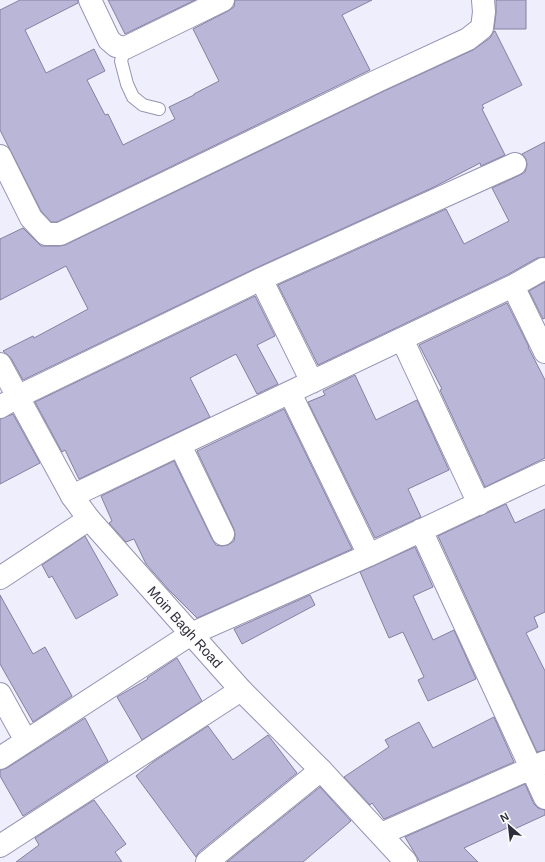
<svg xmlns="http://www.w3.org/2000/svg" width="545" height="862" font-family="Arial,sans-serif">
<rect width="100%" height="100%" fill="#efeefc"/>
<path fill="#bab6d8" stroke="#8480a0" d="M20 0H78V3L25 30 46 73 94 49 105 71 87 80 105 115 108 114 123 145 175 119 169 107 194 95V94L219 81 193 29 228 11 234 7 235 0H372L342 15 370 70 57 222H51L41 211 0 130V10Z
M108 0H195L125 34Z
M496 0H526V29H494L496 13Z
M494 31H495L522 85 482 105 484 108 482 109 505 155 481 166 480 163 434 187 256 268 23 380 11 358 3 351 33 336 34 338 88 309 66 266 0 300V239L23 228 41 246H60L65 245 382 92 473 50 490 38Z
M545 142V257L537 258 507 275 318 365 278 285 446 209 464 244 509 221 492 188 520 175 525 172 527 165 526 159 522 154Z
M545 282V318L543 319 529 291Z
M255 296 275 336 257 345 278 384 257 394 236 354 190 378 210 417 79 479 65 450 62 452 35 402Z
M507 303 529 347H528L545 380V458L485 487 440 390 442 389 419 345Z
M355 375 376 420 417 400 449 470 408 489 421 517 375 538 308 402 325 395 323 391Z
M284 409 352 549 197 618 169 590 146 564 134 539 126 542 109 523 112 521 101 496 174 461 212 539 216 545 222 546 228 545 234 541 235 535 234 529 197 451Z
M13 414 40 463 0 484V419Z
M506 504 515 523 545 509V612L534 617 538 627 526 633 545 671V750L537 752 438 536Z
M85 536 118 595 76 619 52 576 49 578 42 565Z
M415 547 433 587 413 596 433 640 454 630 476 679 428 701 418 680 424 677 403 632 389 638 360 572Z
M0 595 33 654 45 647 72 696 33 722 0 664Z
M310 595 315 605 242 644 234 629Z
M177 658 202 701 142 740 117 697 148 679 147 678Z
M494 717 514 762 384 819 372 803 370 805 344 777 389 747 385 740 419 722 433 748Z
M85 718 108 761 23 816 0 776V770L7 768Z
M208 726 233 760 268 735 297 773 199 852 196 857 136 776 153 762Z
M525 784 534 804 538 808 545 810V815L508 832 507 828 464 848 478 862H420L405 837Z
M320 787 351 821 303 862H227Z
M94 800 126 844 115 852 122 862H16L39 845 35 838Z"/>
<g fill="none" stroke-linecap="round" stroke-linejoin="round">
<g stroke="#9793b4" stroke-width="14">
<path id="service" d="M125 48 121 61 127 84 133 97 143 105 159 109"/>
</g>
<g stroke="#9793b4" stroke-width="24">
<path id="minor" d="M90 0 109 40 116 46 125 48 223 0
M0 156 31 218 46 234H60L377 81 468 39 482 28 484 12 483 0
M261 279 312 382
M513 286 545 352
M402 339 479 504
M290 393 369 555
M0 407 17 397 261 279 515 164
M180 445 223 534
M72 496 513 286 543 269
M421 530 545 798
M0 578 89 519
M0 694 26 741
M0 758 191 634 369 555 545 472
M381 834 545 762
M0 846 241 690
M207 862 321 770"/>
</g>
<g stroke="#9793b4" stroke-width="24">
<path id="tertiary" d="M0 364 72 496 89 519 241 690 321 770 406 862"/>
</g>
<use href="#service" stroke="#fff" stroke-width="12"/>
<use href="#minor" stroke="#fff" stroke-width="22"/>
<use href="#tertiary" stroke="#fff" stroke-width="22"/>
</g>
<g text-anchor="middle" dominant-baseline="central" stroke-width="3.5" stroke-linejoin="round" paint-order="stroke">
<g font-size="14" fill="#2f2d3b" stroke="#fdfdfd">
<text transform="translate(185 627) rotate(48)">Moin Bagh Road</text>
</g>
</g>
<g transform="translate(509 826) rotate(332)" stroke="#fdfdfd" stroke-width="3" paint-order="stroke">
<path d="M0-3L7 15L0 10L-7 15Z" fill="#2f2d3b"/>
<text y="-6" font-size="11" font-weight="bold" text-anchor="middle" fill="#2f2d3b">N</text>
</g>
</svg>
